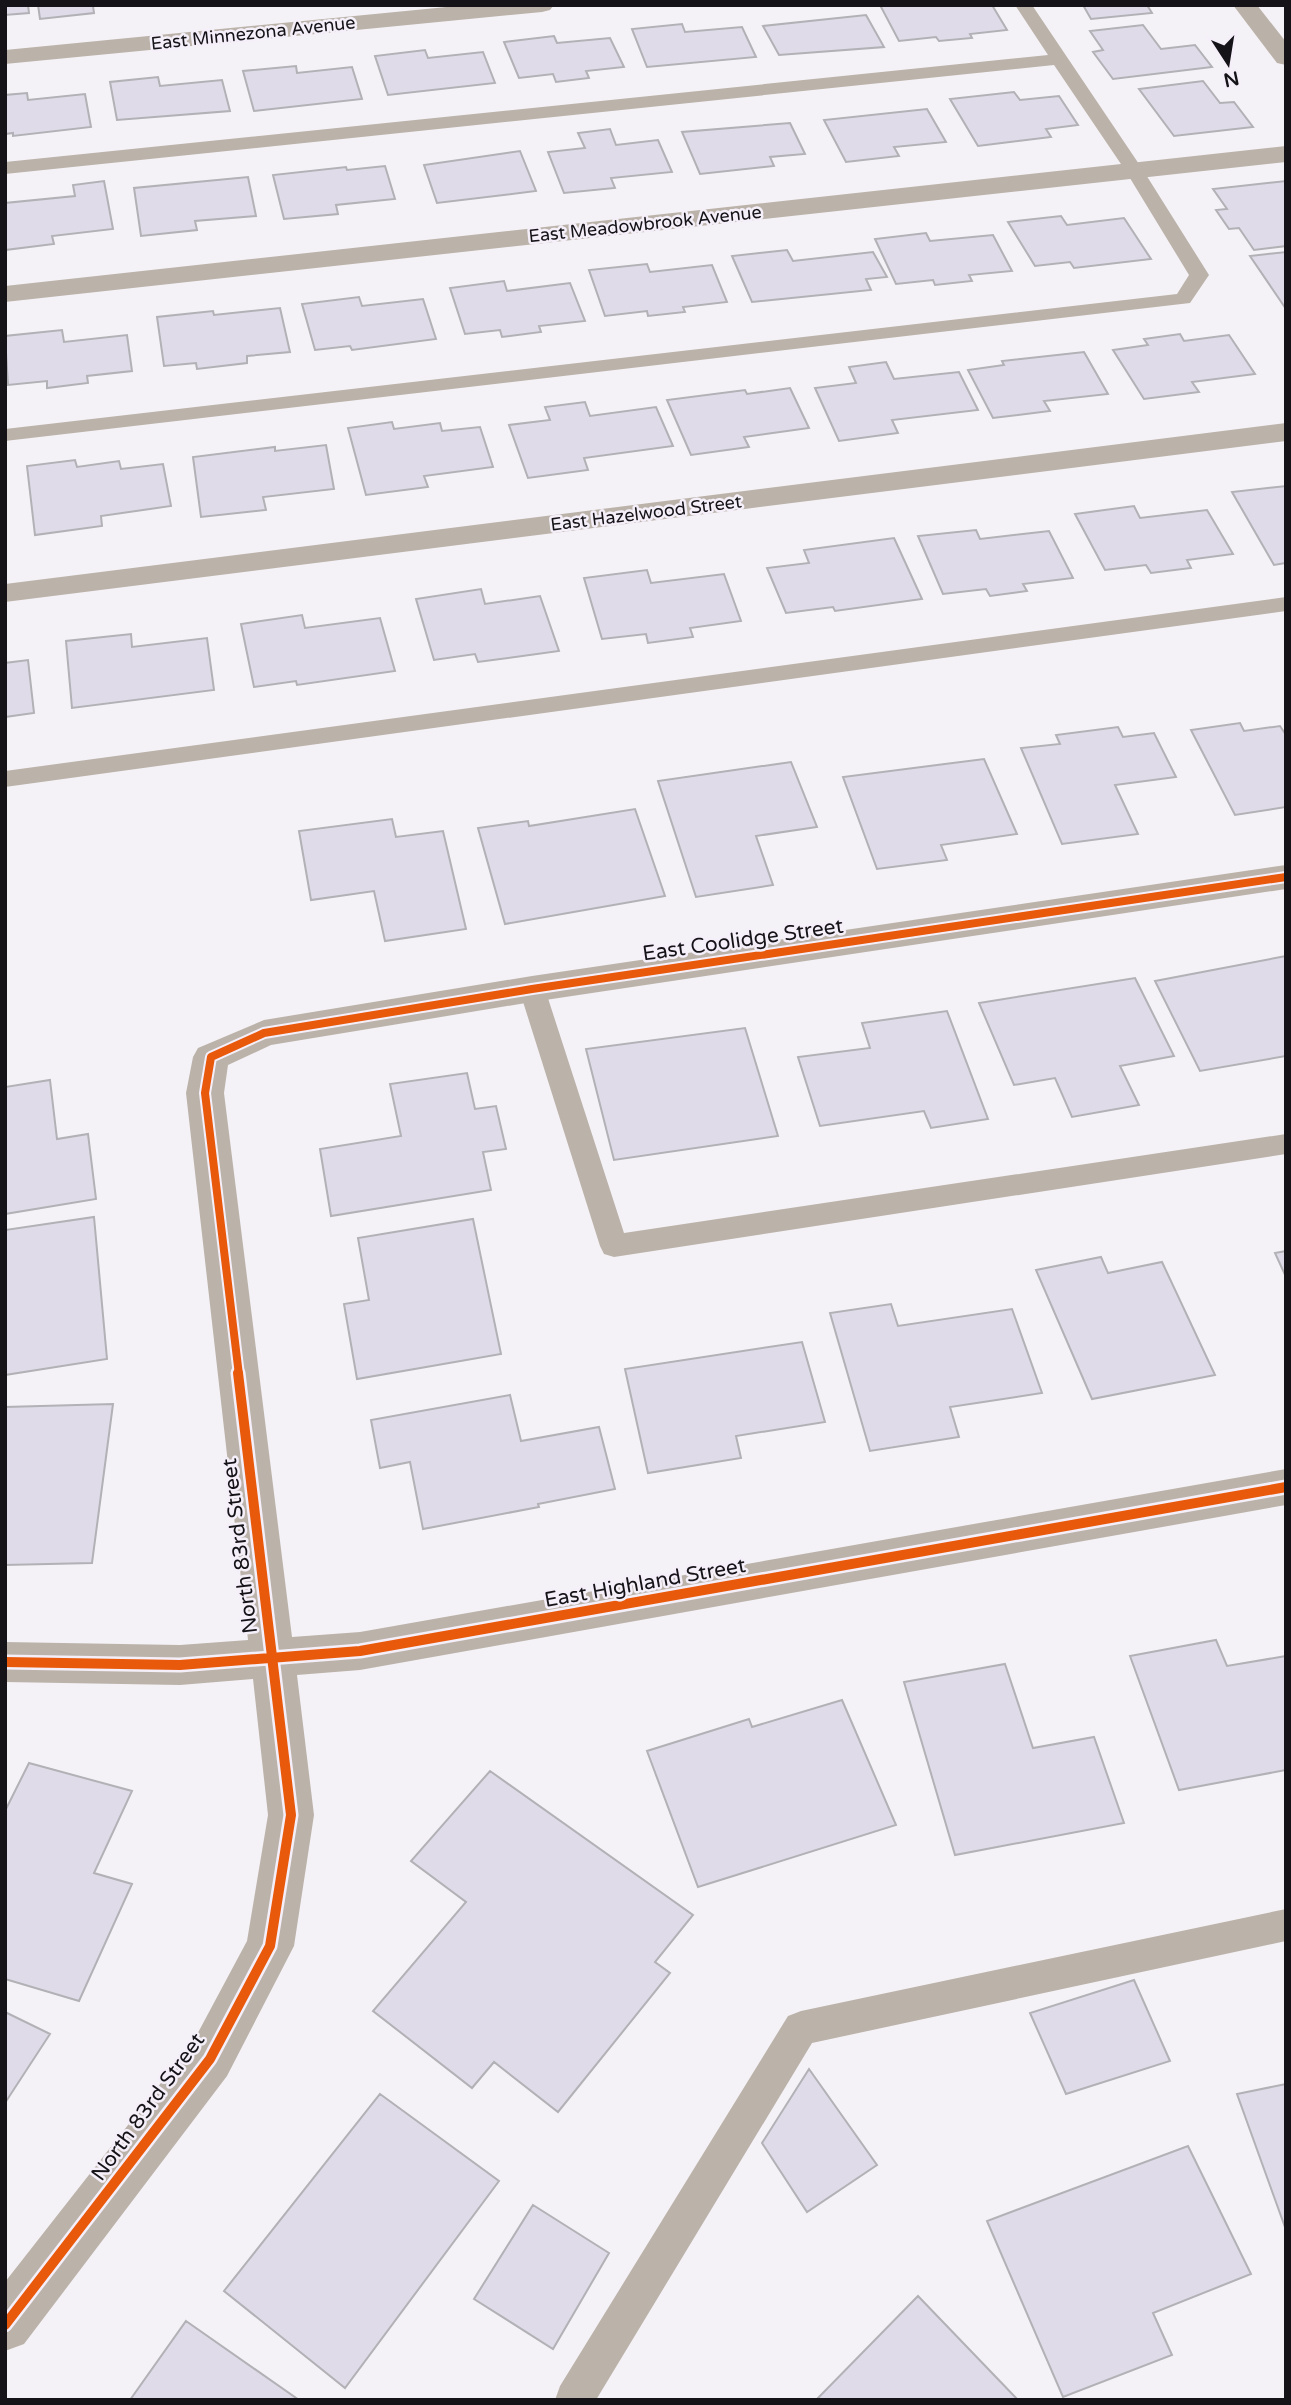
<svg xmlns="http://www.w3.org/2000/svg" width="1291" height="2405" font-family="'Varela Round',sans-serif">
<rect width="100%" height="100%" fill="#f5f2f7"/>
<path fill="#dfdbe9" stroke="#b2b1b5" stroke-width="2" d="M5 5H28L29 13 5 15Z
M38 5H104L93 6 94 13 40 19Z
M880 5H992L1007 30 970 34 972 38 939 41 936 37 899 41Z
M1083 5H1147L1152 13 1091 19Z
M866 15 884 47 779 55 763 26Z
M682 24 685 32 742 27 756 57 647 67 632 29Z
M1143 25 1161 49 1195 45 1212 67 1113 79 1093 52 1103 50 1090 31Z
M554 36 557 43 610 38 624 67 586 71 589 78 556 82 553 74 519 78 504 42Z
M425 50 428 58 483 52 495 83 388 95 375 56Z
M296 66 297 73 352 67 362 99 254 111 243 71Z
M158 77 160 86 222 80 230 111 117 120 110 82Z
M1203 81 1220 103 1234 102 1253 127 1174 136 1139 89Z
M1014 92 1020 100 1059 96 1078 125 1046 129 1051 137 978 146 950 99Z
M27 93 28 100 85 94 91 127 13 136V133L5 134V95Z
M927 109 946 142 894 147 899 156 846 162 824 120Z
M790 123 805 154 770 157 774 166 700 174 682 132Z
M610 129 616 145 658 140 672 172 611 178 615 188 564 193 548 152 585 148 578 133Z
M520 151 536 191 437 203 424 165Z
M385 166 395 199 336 205 338 214 284 219 273 175 346 167 347 170Z
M248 177 256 216 195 221 197 230 141 236 134 188Z
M104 181 113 229 52 236 54 244 5 250V203L75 196 73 185Z
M1286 181V246L1254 250 1239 228 1229 229 1216 210 1227 209 1213 189Z
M1061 216 1067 225 1124 218 1151 259 1074 268 1070 262 1035 266 1008 222Z
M926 233 930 241 993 235 1012 271 969 275 972 281 935 285 933 280 896 284 875 239Z
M787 250 793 261 873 252 887 277 866 279 871 290 752 302 732 256Z
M1286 252V309L1250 256Z
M647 264 650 272 712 265 727 302 683 307 685 312 648 316 647 311 605 316 589 270Z
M504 281 507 291 570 283 585 321 539 326 541 332 502 337 500 330 465 334 450 288Z
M359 297 362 306 423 299 436 339 352 350 350 346 315 350 302 304Z
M280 308 290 352 247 356V363L197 369 196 363 164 366 157 317 213 311 214 315Z
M62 330 64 342 127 335 132 371 87 376 88 383 47 388V381L8 385 5 336Z
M1180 334 1184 341 1229 335 1255 374 1192 382 1199 392 1144 399 1113 350 1148 345 1144 339Z
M1084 352 1108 394 1044 401 1050 411 993 418 968 370 1004 365 1002 361Z
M886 362 894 379 959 372 978 410 892 420 898 433 839 441 815 388 856 383 849 367Z
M790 388 809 428 744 437 749 447 691 455 667 400 745 390 747 394Z
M585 402 590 416 656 407 673 446 584 458 588 470 528 478 509 425 550 420 545 407Z
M392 422 394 429 440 423 442 431 480 427 493 467 424 476 428 487 366 495 348 428Z
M326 445 334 489 263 497 266 510 201 517 193 457 275 447V451Z
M75 460 77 467 119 461 121 469 163 464 171 506 101 516 102 526 35 535 27 466Z
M1286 486V563L1274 565 1232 492Z
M1134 506 1140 518 1207 510 1233 554 1187 560 1191 568 1151 573 1146 565 1105 570 1075 514Z
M976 530 980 539 1049 531 1073 578 1023 584 1027 591 990 596 986 589 943 594 918 536Z
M894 538 922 599 835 611 833 607 786 613 767 568 809 563 804 550Z
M647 570 651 583 724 574 741 621 690 628 693 637 648 643 646 634 602 639 584 578Z
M481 589 485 604 540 596 559 651 478 662 475 654 434 660 416 599Z
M302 615 305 628 380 618 395 671 297 685 296 681 254 687 241 624Z
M131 634 132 647 207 638 214 690 72 708 66 641Z
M28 660 34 713 5 717V663Z
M1240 723 1244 731 1280 726 1286 735V807L1235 815 1191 730Z
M1118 727 1123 737 1154 733 1176 777 1115 785 1138 834 1062 844 1021 748 1060 744 1056 735Z
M984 759 1017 834 941 845 947 860 877 869 843 777Z
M791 762 817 827 756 836 773 885 696 897 658 781Z
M635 809 665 896 505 924 478 828 528 821 529 826Z
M392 819 396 837 443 831 466 929 385 941 374 891 311 900 299 831Z
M1286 956V1056L1200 1071 1155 981Z
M1135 978 1174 1056 1120 1066 1139 1105 1072 1117 1055 1078 1014 1085 979 1003Z
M947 1011 988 1119 931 1128 924 1111 820 1126 798 1057 870 1048 862 1023Z
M745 1028 778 1136 614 1160 586 1049Z
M467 1073 475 1109 496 1106 506 1149 483 1152 491 1190 331 1216 320 1149 401 1136 390 1084Z
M50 1080 57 1139 88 1134 96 1199 5 1214V1087Z
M94 1217 107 1359 5 1375V1230Z
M473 1219 501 1354 357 1379 344 1304 369 1300 358 1238Z
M1286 1251V1277L1275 1253Z
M1101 1257 1108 1273 1162 1262 1215 1375 1092 1399 1036 1270Z
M891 1304 898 1326 1012 1309 1042 1393 950 1407 959 1437 870 1451 830 1313Z
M802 1342 825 1422 736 1436 741 1458 648 1473 625 1369Z
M510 1395 521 1441 599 1427 615 1489 538 1504 539 1507 423 1529 410 1462 380 1468 371 1420Z
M113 1404 92 1563 5 1565V1407Z
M1216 1640 1227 1666 1286 1656V1770L1179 1790 1130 1656Z
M1005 1664 1033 1748 1094 1737 1124 1823 955 1855 904 1682Z
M842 1700 896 1825 698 1887 647 1751 749 1719 752 1727Z
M29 1763 132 1791 94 1873 132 1884 79 2001 5 1979V1811Z
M490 1771 693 1915 655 1962 670 1973 558 2112 494 2062 472 2088 373 2011 466 1902 411 1861Z
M1134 1980 1170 2061 1066 2094 1030 2013Z
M5 2012 50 2034 5 2103Z
M809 2069 877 2165 807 2212 762 2143Z
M1286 2084V2230L1237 2094Z
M380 2094 499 2181 345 2388 224 2291Z
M1188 2146 1251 2274 1153 2313 1172 2355 1063 2397 987 2221Z
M533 2205 609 2253 553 2349 474 2299Z
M918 2296 1018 2400H816Z
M186 2321 299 2400H130Z"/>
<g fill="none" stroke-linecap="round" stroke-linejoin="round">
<path fill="#bbb3aa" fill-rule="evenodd" d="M1015 5H1032L1143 170 1209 275 1190 303 5 441V429L1177 294 1189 275 1125 170 1054 65 5 174V162L1048 55Z
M1286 597V611L5 787V771Z
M532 980 541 982 545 989 624 1233 1286 1134V1154L614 1257 604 1254 600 1246 519 989 523 982Z
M1286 1909V1941L812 2043 596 2400H555L560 2386 788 2016 801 2011Z"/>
<path fill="#bbb3aa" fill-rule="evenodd" d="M467 5H554L550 10 542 12 5 64V50Z
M1286 146V162L5 302V286Z
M1286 423V441L5 602V584Z
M1286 865V889L532 1002 271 1045 228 1065 224 1093 292 1637 360 1632 1286 1469V1505L360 1670 297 1675 314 1815 294 1946 227 2076 24 2344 5 2351V2282L193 2042 247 1941 268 1815 253 1679 180 1685 5 1682V1642L180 1645 248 1640 186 1093 193 1057 198 1048 264 1020 532 976Z"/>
<path fill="#bab1a9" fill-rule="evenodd" d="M1233 5H1257L1286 42V65L1277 63Z"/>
<g stroke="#f5effa" stroke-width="12">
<path id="cycleway-far1" d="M239 1375 205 1093 211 1057 264 1033 532 989 1286 877"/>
</g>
<g stroke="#f5effa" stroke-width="15">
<path id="cycleway" d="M5 1662 180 1665 360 1651 1286 1487
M5 2325 210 2059 270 1946 291 1815 238 1373"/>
</g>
<use href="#cycleway-far1" stroke="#e8590c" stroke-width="8"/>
<use href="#cycleway" stroke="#e8590c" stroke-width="10"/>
</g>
<g text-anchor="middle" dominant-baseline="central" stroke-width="5" stroke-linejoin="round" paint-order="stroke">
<g font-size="18" fill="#151317" stroke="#f5effa">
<text transform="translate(253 33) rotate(-6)">East Minnezona Avenue</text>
<text transform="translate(645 224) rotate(-6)">East Meadowbrook Avenue</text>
<text transform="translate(646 513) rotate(-7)">East Hazelwood Street</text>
</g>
<g font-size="21" fill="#151317" stroke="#f5effa">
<text transform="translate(743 940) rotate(-8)">East Coolidge Street</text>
<text transform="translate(240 1546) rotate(-97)">North 83rd Street</text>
<text transform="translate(645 1583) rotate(-10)">East Highland Street</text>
<text transform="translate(148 2107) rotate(-54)">North 83rd Street</text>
</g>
</g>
<rect width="1291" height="2405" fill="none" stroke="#151317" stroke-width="14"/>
<g transform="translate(1228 63) rotate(168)" stroke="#f5effa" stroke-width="5" paint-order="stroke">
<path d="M0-5L12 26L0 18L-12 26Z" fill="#151317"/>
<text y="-10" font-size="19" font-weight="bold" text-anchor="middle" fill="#151317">N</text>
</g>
</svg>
